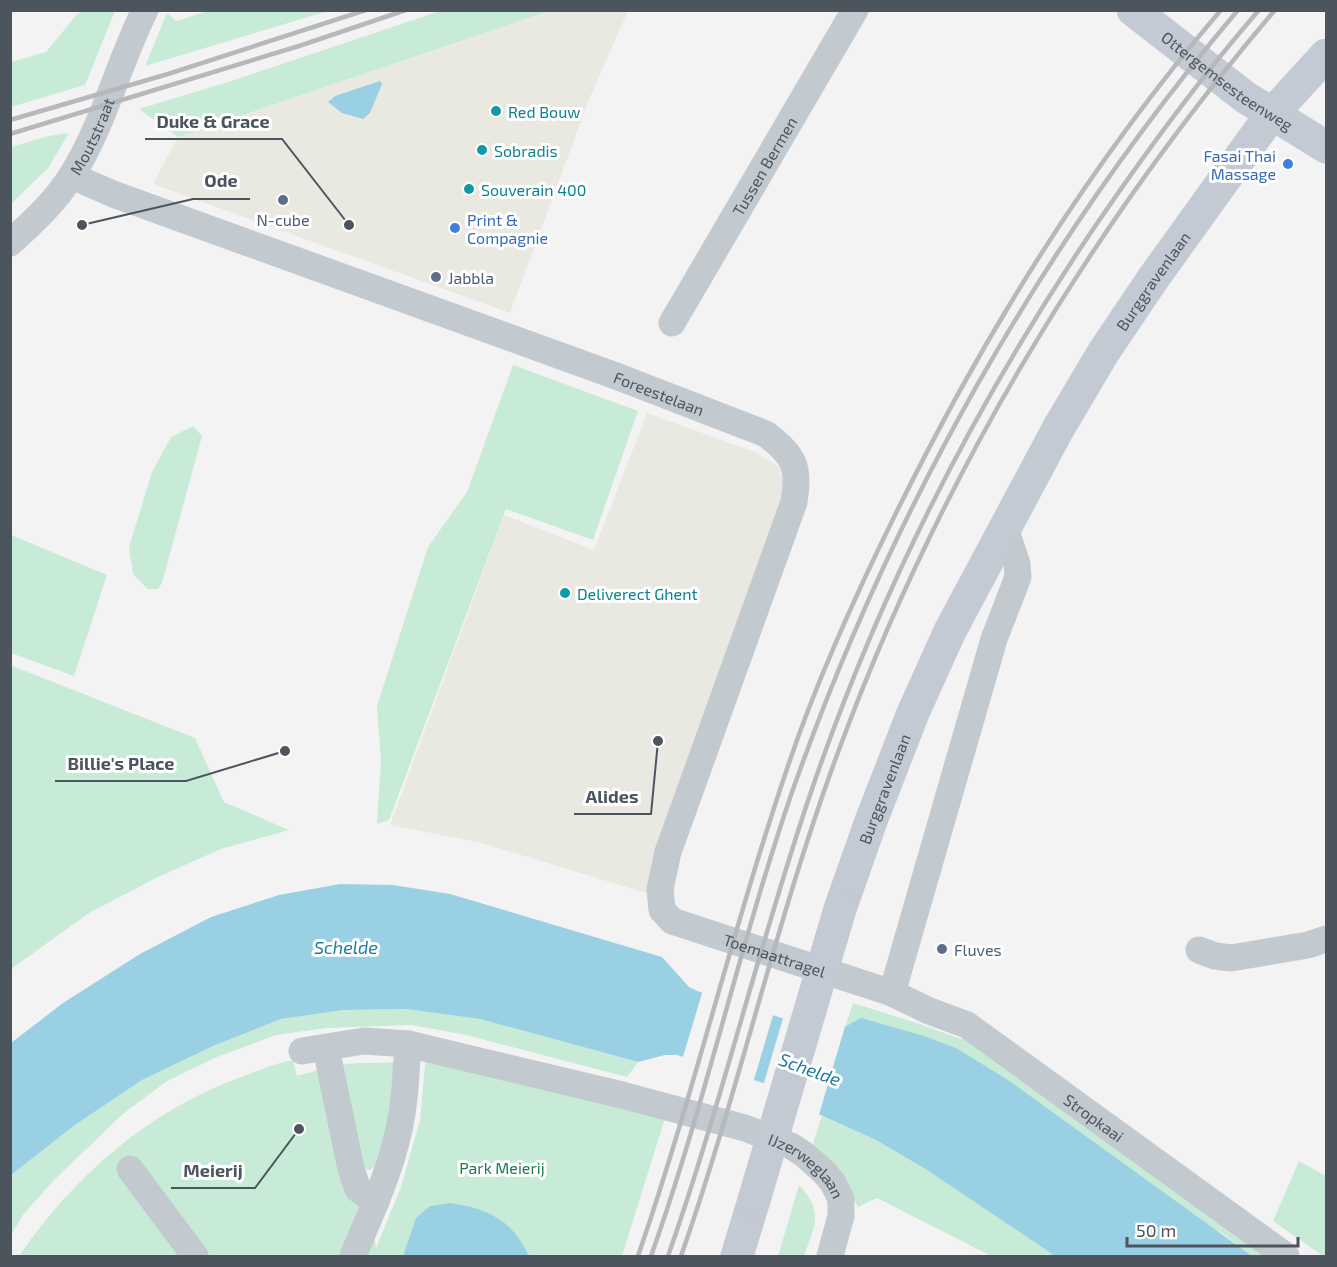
<svg xmlns="http://www.w3.org/2000/svg" width="1337" height="1267" font-family="'Exo 2',sans-serif">
<rect width="100%" height="100%" fill="#f4f3f3"/>
<path fill="#eae9e1" d="M549 11H628L590 97 510 313 158 186 154 182 178 137Z
M647 413 755 452 779 467 785 492 649 894 482 843 390 825 504 515 594 550Z"/>
<path fill="#c8ebd7" d="M211 10H328V11L145 66 167 13 176 21Z
M443 10 549 11 178 137 139 109 231 81Z
M87 11H115L85 85 11 107V62L46 52 78 13Z
M69 133 48 168 11 204V147L48 136Z
M513 365 638 411 593 540 506 509 389 820 377 824 381 761 377 706 428 547 467 492Z
M193 426 202 436 162 583 158 589H148L133 574 129 547 152 472 171 437Z
M11 535 107 575 74 676 11 653Z
M10 665 195 738 224 802 289 830 221 849 158 877 89 913 11 969Z
M853 1003 920 1024 961 1039 964 1036 1270 1256H1252L1222 1233 845 1027Z
M406 1009 480 1019 638 1062 627 1077 466 1035 412 1025 326 1028 276 1035 217 1057 167 1081 124 1113 55 1179 23 1215 11 1235V1175L75 1125 142 1080 213 1046 281 1019 344 1010Z
M426 1056 666 1115 622 1256H19C74 1176 148 1111 241 1077 258 1071 275 1063 293 1060L297 1076 340 1064 396 1062 393 1113 377 1165 370 1170 361 1167 376 1248 401 1187 420 1120Z
M822 1116 876 1140 927 1170 1055 1256H991L877 1198 858 1207 839 1170 813 1143Z
M1299 1161 1326 1176V1256H1323L1273 1221Z
M799 1185C824 1211 815 1226 804 1256H778Z"/>
<path fill="#9ad0e3" d="M380 81 382 84 370 113 363 119 342 113 328 102 335 96Z
M340 884 393 885 450 894 662 957 689 987 697 991 832 1034 861 1018 924 1036 956 1048 1008 1080 1252 1256H1055L927 1170 876 1140 816 1113 806 1097 677 1055H665L638 1062 480 1019 406 1009 344 1010 281 1019 213 1046 142 1080 75 1125 11 1175V1043L63 1003 140 954 211 917 279 895Z
M451 1203C489 1209 512 1220 529 1256H403L416 1218 430 1206Z"/>
<path fill="#f4f3f3" d="M703 990 774 1012 753 1083 682 1060Z
M784 1015 832 1030 846 1023 818 1118 814 1115 804 1100 763 1086Z"/>
<g fill="none" stroke-linecap="round" stroke-linejoin="round">
<g stroke="#c2c9cf" stroke-width="27">
<path id="s1" d="M72 176 113 194 616 376 766 434C794 455 800 467 794 502L668 852 660 889 662 910 672 921 892 993 927 1010 967 1025 1286 1256"/>
<path id="s2" d="M10 243C33 222 56 201 72 175 104 124 118 64 145 10"/>
<path id="s3" d="M672 323 855 10"/>
<path d="M1199 950 1215 956 1231 958 1308 945 1326 939"/>
<path d="M892 993 994 639 1018 577 1017 564 1005 528"/>
<path d="M326 1048 351 1169 358 1189 376 1202"/>
<path id="s4" d="M302 1051 364 1041 408 1044 622 1095 745 1128 791 1146 805 1155 825 1173 833 1183 841 1199V1216L830 1256"/>
<path d="M130 1169 195 1256"/>
<path d="M353 1256C372 1210 395 1162 402 1113 406 1090 406 1066 408 1044"/>
</g>
<g stroke="#c3cad3" stroke-width="33">
<path id="s5" d="M1133 10 1245 97 1326 147"/>
<path id="s6" d="M840 909 871 821 913 713 950 631 1058 429 1103 353 1152 280 1239 159 1271 115 1326 55"/>
<path d="M737 1256 754 1200"/>
</g>
<path stroke="#b6b8bc" stroke-width="4.5" d="M10 120 168 74 366 10
M10 134 299 46 406 10
M638 1256C694 1094 733 926 789 763 818 677 856 594 896 513 984 334 1091 162 1221 10
M651 1256C705 1105 739 947 791 795 891 510 1042 242 1238 10
M668 1256C722 1103 759 943 812 789 881 588 979 397 1098 222 1148 149 1201 77 1259 10
M681 1256C739 1091 776 920 837 755 937 483 1087 231 1275 10"/>
<path stroke="#c3cad3" stroke-width="33" d="M754 1200 840 909"/>
</g>
<g fill="#0f9aa8" stroke="#fff" stroke-width="2">
<circle cx="496" cy="111" r="6"/>
<circle cx="482" cy="150" r="6"/>
<circle cx="469" cy="189" r="6"/>
<circle cx="565" cy="593" r="6"/>
</g>
<g fill="#3f7fe0" stroke="#fff" stroke-width="2">
<circle cx="1288" cy="164" r="6"/>
<circle cx="455" cy="228" r="6"/>
</g>
<g fill="#5c6f8a" stroke="#fff" stroke-width="2">
<circle cx="283" cy="200" r="6"/>
<circle cx="436" cy="277" r="6"/>
<circle cx="942" cy="949" r="6"/>
</g>
<g text-anchor="middle" dominant-baseline="central" stroke-width="6" stroke-linejoin="round" paint-order="stroke">
<g font-size="16" fill="#4c555e" stroke="#fff">
<text stroke="none"><textPath href="#s5" startOffset="118">Ottergemsesteenweg</textPath></text>
<text stroke="none"><textPath href="#s2" startOffset="136">Moutstraat</textPath></text>
<text stroke="none"><textPath href="#s3" startOffset="182">Tussen Bermen</textPath></text>
<text stroke="none"><textPath href="#s6" startOffset="704">Burggravenlaan</textPath></text>
<text stroke="none"><textPath href="#s1" startOffset="626">Foreestelaan</textPath></text>
<text stroke="none"><textPath href="#s6" startOffset="128">Burggravenlaan</textPath></text>
<text stroke="none"><textPath href="#s1" startOffset="1374">Toemaattragel</textPath></text>
<text stroke="none"><textPath href="#s1" startOffset="1736">Stropkaai</textPath></text>
<text stroke="none"><textPath href="#s4" startOffset="528">IJzerweglaan</textPath></text>
</g>
<g font-size="16" fill="#0d838f" stroke="#fff" text-anchor="start">
<text x="508" y="111">Red Bouw</text>
<text x="494" y="150">Sobradis</text>
<text x="481" y="189">Souverain 400</text>
<text x="577" y="593">Deliverect Ghent</text>
</g>
<g font-size="16" fill="#366cbe" stroke="#fff" text-anchor="end">
<text x="1276" y="155">Fasai Thai<tspan x="1276" dy="18">Massage</tspan></text>
<text x="467" y="219" text-anchor="start">Print &amp;<tspan x="467" dy="18">Compagnie</tspan></text>
</g>
<g font-size="16" fill="#4e5e75" stroke="#fff" text-anchor="start">
<text x="283" y="219" text-anchor="middle">N-cube</text>
<text x="448" y="277">Jabbla</text>
<text x="954" y="949">Fluves</text>
</g>
<g font-size="16" fill="#247852" stroke="#fff">
<text x="502" y="1167">Park Meierij</text>
</g>
<g font-size="18" font-style="italic" fill="#1e7d9f" stroke="#fff">
<text x="346" y="947">Schelde</text>
<text transform="translate(810 1069) rotate(20)">Schelde</text>
</g>
</g>
<path fill="none" stroke="#4c555e" stroke-width="2" d="M349 225L282 139H145M82 225L193 199H250M285 751L186 781H55M658 741L651 814H574M299 1129L255 1188H171"/>
<g fill="#4c555e" stroke="#fff" stroke-width="2">
<circle cx="349" cy="225" r="6"/>
<circle cx="82" cy="225" r="6"/>
<circle cx="285" cy="751" r="6"/>
<circle cx="658" cy="741" r="6"/>
<circle cx="299" cy="1129" r="6"/>
</g>
<g font-size="18" text-anchor="middle" font-weight="bold" fill="#4c555e" stroke="#fff" stroke-width="6" stroke-linejoin="round" paint-order="stroke">
<text x="213" y="128">Duke &amp; Grace</text>
<text x="221" y="187">Ode</text>
<text x="121" y="770">Billie's Place</text>
<text x="612" y="803">Alides</text>
<text x="213" y="1177">Meierij</text>
</g>
<rect width="1337" height="1267" fill="none" stroke="#4c555e" stroke-width="24"/>
<path d="M1127 1237v9h171v-9" fill="none" stroke="#4c555e" stroke-width="3"/>
<text x="1136" y="1237" font-size="18" fill="#4c555e" stroke="#ffffff" stroke-width="4.5" paint-order="stroke">50 m</text>
</svg>
